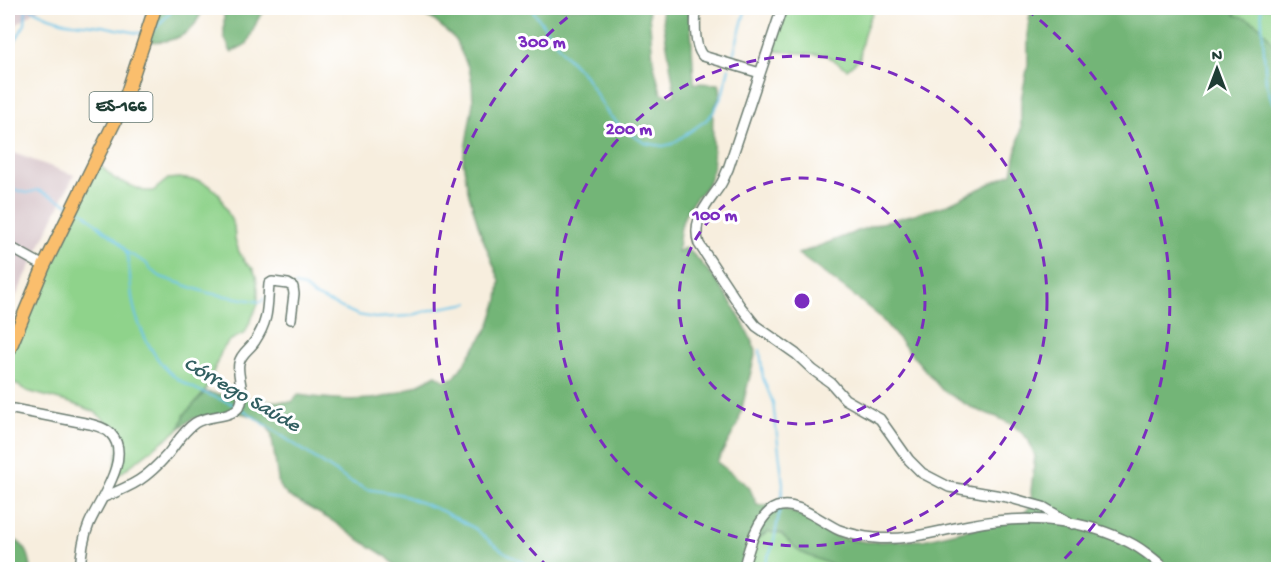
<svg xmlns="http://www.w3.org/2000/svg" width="1286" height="577" font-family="'Gochi Hand',sans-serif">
<rect width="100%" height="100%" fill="#fff"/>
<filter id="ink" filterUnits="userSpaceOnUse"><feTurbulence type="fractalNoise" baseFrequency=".0167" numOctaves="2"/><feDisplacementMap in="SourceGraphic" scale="12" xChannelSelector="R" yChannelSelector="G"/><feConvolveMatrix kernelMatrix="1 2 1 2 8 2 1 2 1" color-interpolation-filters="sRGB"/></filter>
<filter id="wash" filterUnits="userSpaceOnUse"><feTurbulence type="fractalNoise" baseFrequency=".008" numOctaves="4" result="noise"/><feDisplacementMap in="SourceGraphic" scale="24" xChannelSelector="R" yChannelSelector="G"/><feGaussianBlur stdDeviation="1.35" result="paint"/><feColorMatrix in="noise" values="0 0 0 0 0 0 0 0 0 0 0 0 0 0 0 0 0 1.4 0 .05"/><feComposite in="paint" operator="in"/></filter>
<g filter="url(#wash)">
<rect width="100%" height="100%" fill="#f7eede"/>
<path fill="#d2bec3" d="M8 8H39L8 31Z
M8 151 74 175 8 313Z"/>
<path fill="#8fd38b" stroke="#578860" stroke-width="1.5" d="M779 8H875C866 24 861 39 860 58L847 69 826 55 775 51Z
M1236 8H1278V50L1271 43 1262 29 1235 15Z
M95 161 115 179 144 191H153L168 179 179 178 200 181 210 186 219 194 234 226 235 239 239 252 245 262 253 269 256 276 258 289V304L245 333 229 341 222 350 205 392 185 414 180 428 113 479 118 449 117 434 107 422 95 412 74 404 27 391 8 379V340Z
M768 532 780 533 789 540 838 569H842L746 570 755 540Z"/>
<path fill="#73b577" stroke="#497956" stroke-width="1.5" d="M156 8H206C201 12 199 18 195 24 183 40 165 43 146 41Z
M222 8H267L258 19 247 44 231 52 224 36V11Z
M404 8H648C651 27 651 46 654 65 656 74 659 84 661 93L671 96 675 95 673 82 661 8H690L694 83 719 84C724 96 714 103 713 115 711 136 718 166 707 185 703 192 696 196 692 203 681 217 679 234 678 252L686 247C716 276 740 312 756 351L738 424 717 462 749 487 757 505H769L780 507 802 516 830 534 840 538 867 542 923 540 1014 519 1024 513 1032 505 1031 491 1035 456 1028 439 1013 425 997 417 974 409 942 390 879 316 848 291 798 254 874 225 944 206 1012 173 1021 128V100L1028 65V27L1031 8H1236L1235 15C1245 18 1256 21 1263 30 1269 36 1272 44 1278 50V569H842L800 552 780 533 768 532 755 540 746 569H399L387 557 355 537 331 520 288 496 279 486 271 432 263 422 253 416 236 412 207 416 192 419 180 428 185 414 205 392 262 401 292 402 298 395C323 399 360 402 384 397 402 393 420 384 436 375L445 381 455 377 489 327 498 300 500 281 481 234 468 191 463 161 473 103 472 82 469 69 455 39 443 28 432 19Z
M15 540C27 547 30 556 31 569H11Z"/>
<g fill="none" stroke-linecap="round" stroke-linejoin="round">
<path stroke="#6bc4e9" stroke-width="2" d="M29 8 49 17 65 22 102 26 138 33H143
M531 8 565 55 585 76 608 114 627 132 645 143 663 146 672 144 705 121 713 113 722 96 729 68
M1261 8 1266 82 1271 98 1278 110
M152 31 155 29 174 8
M8 53 25 24 26 8
M731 63 746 8
M8 188 27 193 38 190 70 205
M77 208C87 214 91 219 99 226 108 235 123 241 127 255 130 267 130 284 132 297 135 321 150 353 168 371 187 389 214 396 237 406
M125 251 146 263 151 270 161 277 208 293 255 301 261 302 264 298
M295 285 304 287 313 295 358 315 375 318 409 316 434 309 469 303
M760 350 763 378 773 403 783 484 781 503
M242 409 349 481 366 489 399 494 442 511 474 528 492 543 503 551 536 570
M762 570 773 545 780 509"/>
</g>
</g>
<g filter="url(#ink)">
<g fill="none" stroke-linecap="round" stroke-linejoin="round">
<g stroke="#6b7b70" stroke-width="12">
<path id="minor" d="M696 8C695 21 694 47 703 56L760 73
M782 8 728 169C725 175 723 182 719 187 707 205 691 220 699 244L740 306 756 326 796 354 813 370 831 383 845 399 880 419 909 460 922 473 949 487 1007 497 1043 507 1072 524
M8 246 44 266
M8 408 90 424C97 426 106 428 111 434 133 457 98 502 89 524 83 538 81 554 80 570
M104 497C134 485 146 479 168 454 176 444 183 431 195 423 207 415 229 418 238 408 248 397 236 376 239 363 241 353 250 349 255 341 269 320 267 307 269 284L272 282 288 284 293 287 294 294 291 319
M743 570C748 551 757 514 777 507 797 500 821 522 839 530 850 534 863 537 875 538 907 541 939 531 970 525 1020 515 1075 517 1122 539 1139 546 1153 558 1167 570"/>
</g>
<g stroke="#6b7b70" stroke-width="15">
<path id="major" d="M8 353 44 266 115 121 127 93 155 8"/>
</g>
<use href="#minor" stroke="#fff" stroke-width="9"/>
<use href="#major" stroke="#fabe6d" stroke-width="12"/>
</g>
</g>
<g fill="none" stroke="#7b2cbf" stroke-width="3" stroke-dasharray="10 8">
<circle cx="802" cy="301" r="123"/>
<circle cx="802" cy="301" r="245"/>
<path d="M549 568A368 368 0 0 1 578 9M1026 9A368 368 0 0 1 1055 568"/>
</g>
<g text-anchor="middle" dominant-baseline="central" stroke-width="6" stroke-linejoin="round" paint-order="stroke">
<rect fill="#fff" stroke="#627771" stroke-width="1.5" x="89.5" y="92" width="63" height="30" rx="4.5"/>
<g font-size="18" font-weight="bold" fill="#1f3d34">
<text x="121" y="107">ES-166</text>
</g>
<g font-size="21" font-style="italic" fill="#325f61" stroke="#fff">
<text transform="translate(241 396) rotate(30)">Córrego Saúde</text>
</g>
</g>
<circle cx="802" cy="301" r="9" fill="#7b2cbf" stroke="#fff" stroke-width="3"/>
<g font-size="18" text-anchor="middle" font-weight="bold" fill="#7b2cbf" stroke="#fff" stroke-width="6" stroke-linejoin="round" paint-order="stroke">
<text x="542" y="47">300 m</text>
<text x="629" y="134">200 m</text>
<text x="715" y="220">100 m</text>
</g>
<rect width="1286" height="577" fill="none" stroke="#fff" stroke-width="30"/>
<g transform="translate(1217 69)" stroke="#ffffff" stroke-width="4.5" paint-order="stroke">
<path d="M0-4.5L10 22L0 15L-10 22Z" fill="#1f3d34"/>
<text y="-9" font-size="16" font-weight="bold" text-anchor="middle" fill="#1f3d34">N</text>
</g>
</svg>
